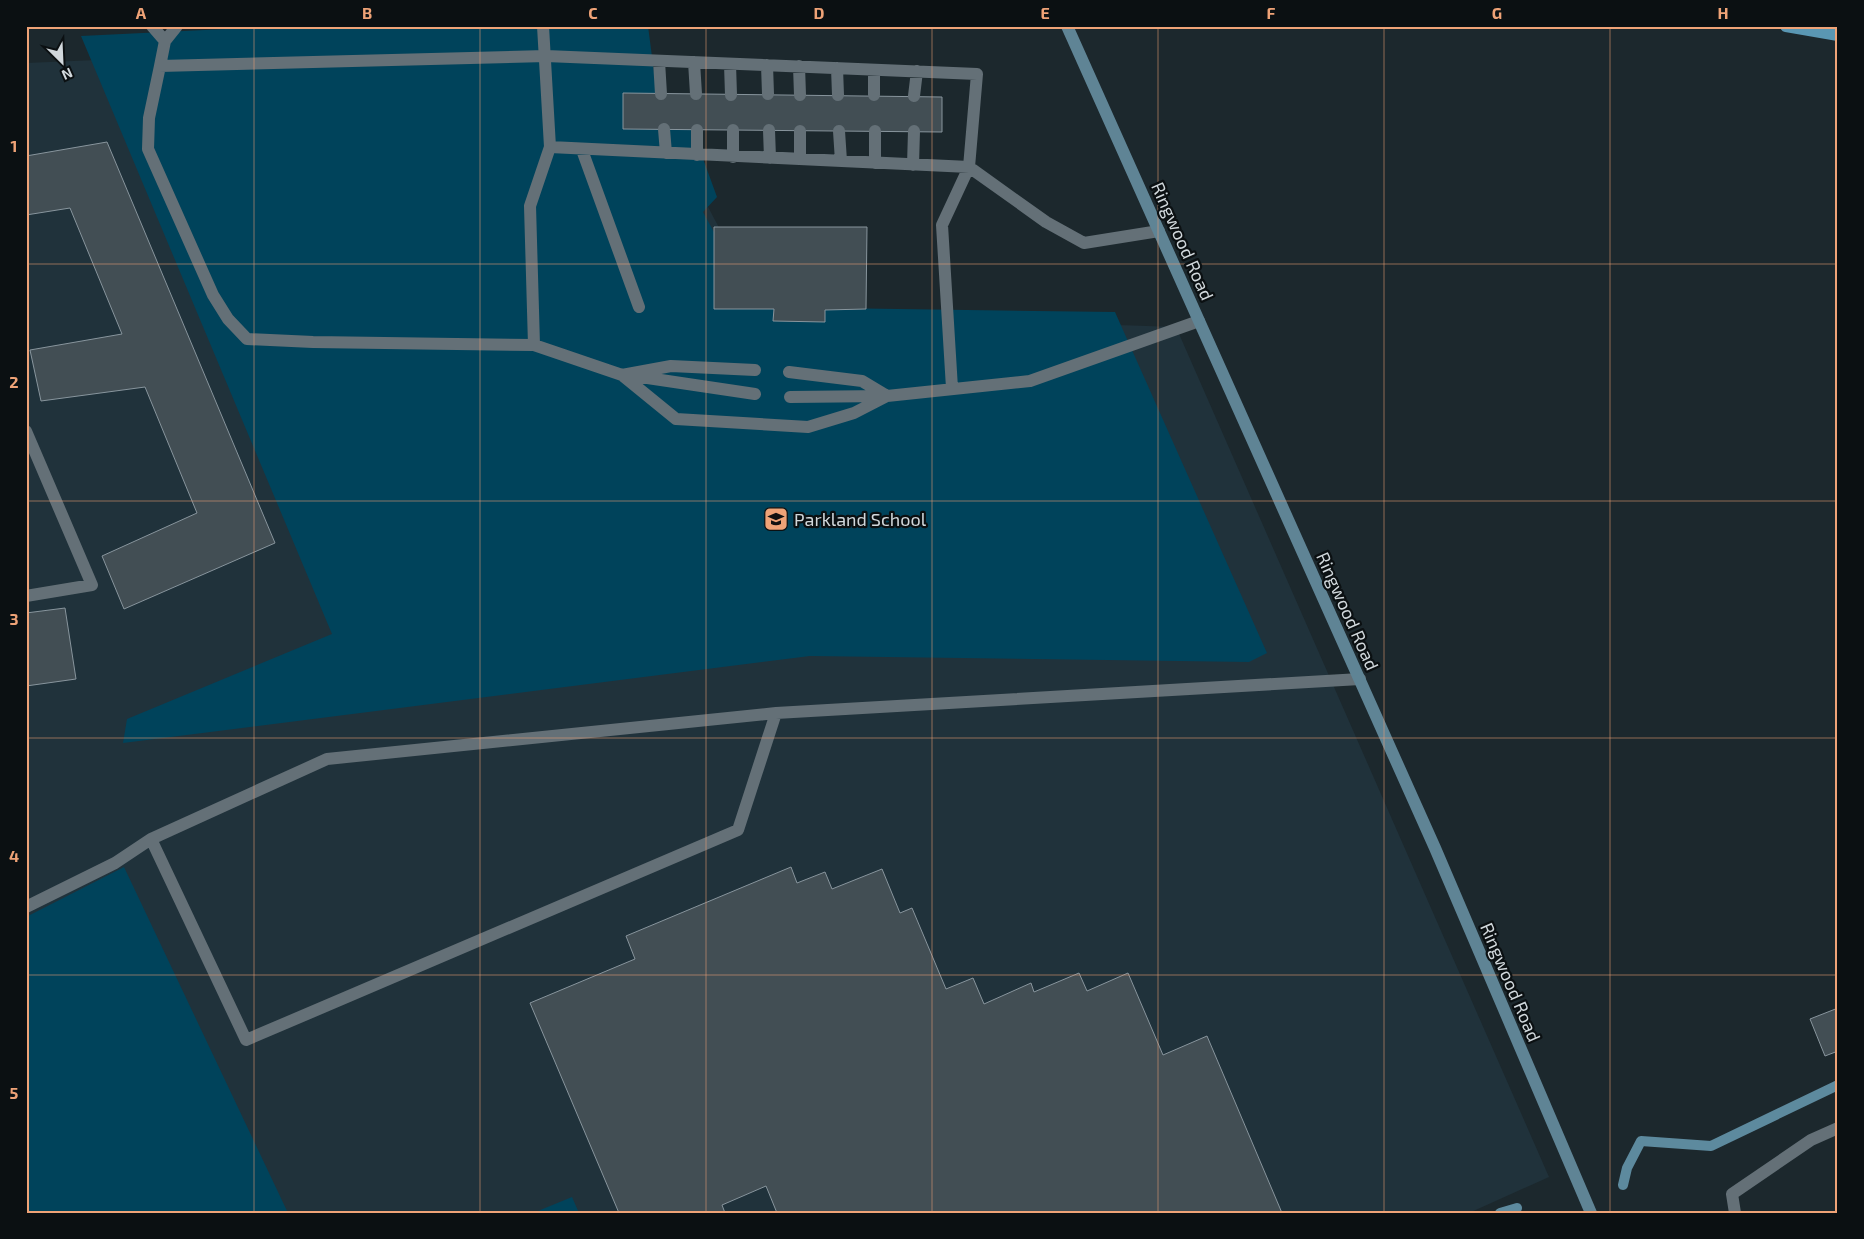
<svg xmlns="http://www.w3.org/2000/svg" width="1864" height="1239" font-family="'Exo 2',sans-serif">
<rect width="100%" height="100%" fill="#1c282d"/>
<path fill="#20323b" d="M619 38 764 313 1176 327 1549 1177 1469 1213H26V63Z"/>
<path fill="#00435b" d="M288 26H648L657 95 690 123 717 197 703 212 755 307 1115 312 1267 653 1249 662 810 656 123 743 127 719 332 634 81 36Z
M124 867 288 1213H26V917Z
M572 1197 579 1213H533Z"/>
<g fill="none" stroke-linecap="round" stroke-linejoin="round">
<path stroke="#5d8a9e" stroke-width="10" d="M1623 1185 1627 1168 1641 1141 1711 1146 1838 1085
M1500 1213 1517 1208"/>
</g>
<path fill="#424e54" stroke="#88959d" d="M623 93 942 97V132L623 129Z
M107 142 275 543 124 609 102 556 197 513 145 387 41 401 30 350 122 334 70 208 26 215V156Z
M714 227H867L866 309 825 310V322L773 321 774 309H714Z
M65 608 76 679 26 686V613Z
M791 867 797 883 825 872 832 889 882 869 900 913 912 908 946 989 973 978 984 1004 1031 983 1034 992 1079 973 1087 991 1128 973 1163 1055 1207 1036 1282 1213H777L766 1186 722 1205 725 1213H619L530 1003 635 959 626 936Z
M1838 1008V1051L1825 1056 1810 1019Z"/>
<g fill="none" stroke-linecap="round" stroke-linejoin="round">
<path stroke="#647077" stroke-width="12" d="M152 26 165 41
M177 26 165 41 160 66 546 56 977 74 969 167 942 225 952 388
M543 26 550 147 969 167 1046 222 1084 243 1159 231
M659 61 661 94
M694 62 696 94
M730 64 731 95
M767 65 768 94
M160 66 149 118 148 149 213 295 228 319 247 339 313 342 534 345 622 375 671 366 755 370
M799 66 800 95
M837 68 838 95
M874 70V95
M914 96 917 71
M664 129 666 153
M697 130V155
M733 130V157
M769 130 770 158
M839 131 841 161
M582 150 639 307
M800 159V131
M875 163V131
M913 165 914 131
M534 345 530 206 550 147
M789 372 862 381 887 396 1030 381 1199 321
M622 375 676 419 808 427 854 413 887 396
M634 376 755 394
M790 397 885 396
M26 431 92 585 26 596
M776 713 738 830 246 1040 151 839 327 759 776 713 1360 679
M26 907 115 863 151 839"/>
<path stroke="#647077" stroke-width="12" d="M1735 1213 1732 1194 1811 1140 1838 1128"/>
<path stroke="#5f8495" stroke-width="12" d="M1067 26 1435 848 1591 1213"/>
<path stroke="#5a97b3" stroke-width="12" d="M1786 26 1838 35"/>
</g>
<path fill="none" stroke="#efa377" stroke-width="1" stroke-opacity="0.55" d="M254 26V1213M480 26V1213M706 26V1213M932 26V1213M1158 26V1213M1384 26V1213M1610 26V1213M26 264H1838M26 501H1838M26 738H1838M26 975H1838"/>
<defs>
<g id="school-square" transform="scale(1.25)"><rect x="-9" y="-9" width="18" height="18" rx="4" fill="#efa377" stroke="#0b1012"/><path d="M0-5L7-2L0 1L-7-2ZM-4 1L0 2.5L4 1V4Q0 6-4 4Z" fill="#111"/></g>
</defs>
<g fill-rule="evenodd">
<use href="#school-square" x="776" y="519"/>
</g>
<g text-anchor="middle" dominant-baseline="central" stroke-width="4.5" stroke-linejoin="round" paint-order="stroke">
<g font-size="18" fill="#d1d8dc" stroke="#0b1012">
<text transform="translate(1183 241) rotate(66)">Ringwood Road</text>
<text transform="translate(1348 611) rotate(66)">Ringwood Road</text>
<text transform="translate(1511 982) rotate(67)">Ringwood Road</text>
</g>
<g font-size="18" fill="#d1d8dc" stroke="#0b1012" text-anchor="start">
<text x="794" y="519">Parkland School</text>
</g>
</g>
<rect width="1864" height="1239" fill="none" stroke="#0b1012" stroke-width="55"/>
<g transform="translate(62 62) rotate(156)" stroke="#0b1012" stroke-width="4" paint-order="stroke">
<path d="M0-4L9 19L0 12L-9 19Z" fill="#d1d8dc"/>
<text y="-8" font-size="14" font-weight="bold" text-anchor="middle" fill="#d1d8dc">N</text>
</g>
<rect x="28" y="28" width="1808" height="1184" fill="none" stroke="#efa377" stroke-width="2"/>
<g font-size="16" text-anchor="middle" font-weight="bold" fill="#efa377">
<text x="141" y="19">A</text>
<text x="367" y="19">B</text>
<text x="593" y="19">C</text>
<text x="819" y="19">D</text>
<text x="1045" y="19">E</text>
<text x="1271" y="19">F</text>
<text x="1497" y="19">G</text>
<text x="1723" y="19">H</text>
<text x="14" y="152">1</text>
<text x="14" y="388">2</text>
<text x="14" y="625">3</text>
<text x="14" y="862">4</text>
<text x="14" y="1099">5</text>
</g>
</svg>
